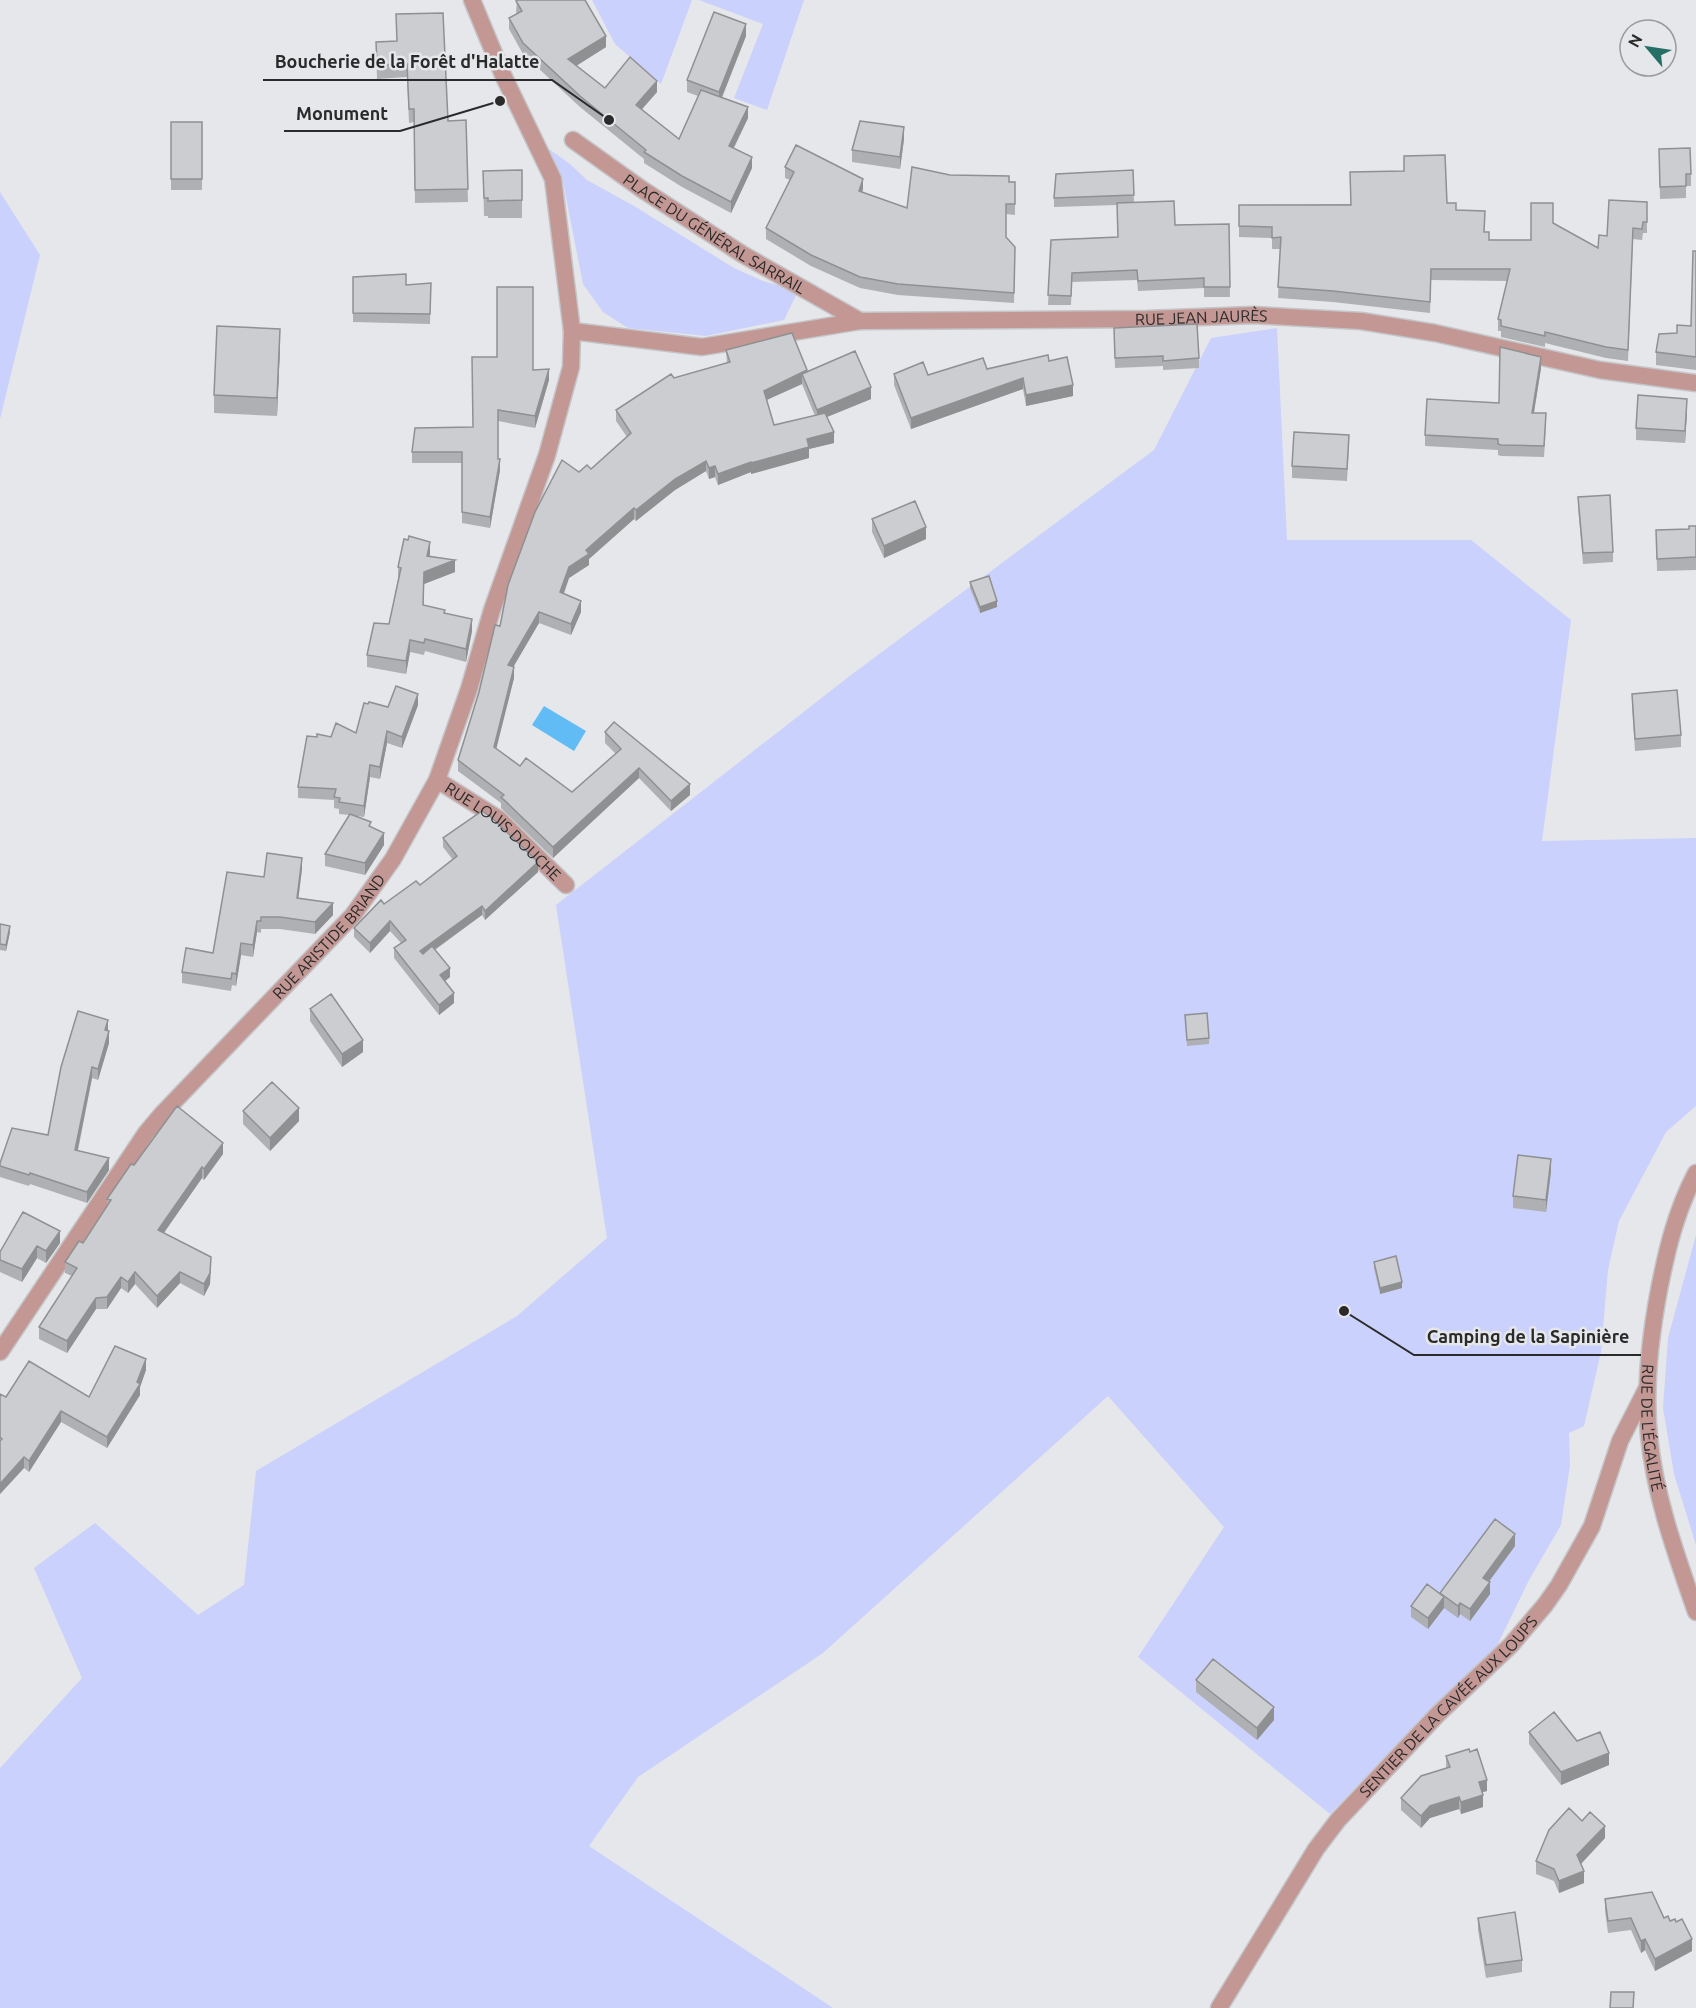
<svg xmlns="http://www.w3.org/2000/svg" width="1696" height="2008" font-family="Ubuntu,sans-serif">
<rect width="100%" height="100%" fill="#e6e7ea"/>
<path fill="#c9d1fc" d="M592 0H692L661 84 615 44Z
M699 0H804L767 110 734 98 763 24Z
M549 149 570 164 587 180 634 206 734 268 763 281 798 291 784 320 706 336 628 328 603 312 583 284 563 182Z
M0 192 40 255 0 419Z
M1277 328 1287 540H1471L1571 620 1542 841 1696 838V1106L1666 1132 1619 1221 1608 1270 1601 1352 1584 1426 1569 1433 1570 1465 1561 1525 1529 1580 1495 1650 1447 1693 1330 1814 1138 1657 1224 1527 1108 1396 823 1653 638 1777 589 1846 833 2008H0V1768L82 1678 34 1568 95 1523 198 1615 244 1585 256 1471 517 1316 607 1238 556 905 851 675 1154 450 1211 338Z
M1696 1235V1545L1674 1474 1663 1408 1668 1338Z"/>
<path fill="#61bcf6" d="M544 706 586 731 574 751 532 725Z"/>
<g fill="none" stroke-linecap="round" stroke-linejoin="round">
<g stroke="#c4c5c8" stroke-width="19">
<g id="minor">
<path d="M472 0 503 75 553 179 572 331"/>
<path id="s1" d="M573 140 643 190 742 254 860 321"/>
<path id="s2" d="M437 780 499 819 566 885"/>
<path id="s3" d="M1696 1173C1676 1211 1667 1249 1659 1290 1650 1338 1644 1387 1649 1436 1655 1497 1676 1554 1696 1612"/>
<path id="s4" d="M1219 2008 1316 1849 1338 1820 1438 1714 1511 1645 1545 1605 1559 1585 1592 1526 1620 1441 1647 1388"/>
</g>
</g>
<g stroke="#c4c5c8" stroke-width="19">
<g id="tertiary">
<path id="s5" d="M0 1352 146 1133 162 1114 353 915 393 859 437 780 469 689 492 610 547 455 571 367 572 331 702 347 860 321 1147 319 1253 315 1361 321 1435 333 1600 370 1696 383"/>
</g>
</g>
<use href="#minor" stroke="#c39793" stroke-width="16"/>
<use href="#tertiary" stroke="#c39793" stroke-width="16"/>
</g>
<path fill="#afb0b3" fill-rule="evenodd" d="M517 0H585L606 47 576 66 605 88 657 92 642 109 679 139 698 96 687 92V80L746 36 722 98 748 118 734 148 752 168 731 213 682 187 644 163V159L580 107 523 54 509 29V18L517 14 516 12Z
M396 41 448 121 466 120 468 202 415 203 414 122 409 123 407 77 377 79 376 42Z
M171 122H202V190H171Z
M904 139 900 169 852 162V150Z
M1659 149 1691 174V186H1686V198L1660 199Z
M785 167 863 189 862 192 907 208 950 175 1015 182V215L1006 214V238L1015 247 1014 303 898 295 860 288 811 266 766 239V228L790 180 785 178Z
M522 170V218H488V216H484L483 171Z
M1133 170 1134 203 1175 225 1229 224 1230 297H1204V288L1138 291 1137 280 1072 282 1071 305H1048L1051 240 1118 237 1117 205 1054 207V198Z
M1647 202V233H1643L1642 240 1633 239 1628 361 1606 358 1545 343V347L1501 337V331H1498V319L1507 281 1431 280 1430 313 1333 302 1278 298 1280 249H1272V238L1239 237V205L1447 203 1485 232 1489 240H1531L1553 223 1598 248 1607 236Z
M1696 251V370L1656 365V352L1677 333 1691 326Z
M353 277 406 285 431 283 430 324 353 322Z
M1114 328 1199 358V368L1163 370V366L1115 368Z
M280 347 277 416 214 413V395Z
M726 350 807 371 871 399 827 417 834 443 809 449V458L751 474V472L718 485 715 477 709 479 706 471 675 490 636 521 634 519 589 559V565L569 578 564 594 581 612 571 635 539 623 513 667 514 678 496 748 520 766 572 792 616 754 605 743V732L690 795 671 811 639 778 553 858 501 808V803L458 771V760L500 626 579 472 591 469 627 437 616 421V410L674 378 727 363ZM802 384 815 416 774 425 767 400Z
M1049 361 1073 396 1026 406 1023 389 911 429 894 385V374L928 375Z
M1541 368 1534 413 1546 424 1544 457 1501 456 1498 455V450L1425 446V435L1499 403Z
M533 370 549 380 535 428 498 421V459L500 470 490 528 462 523V463H412V452L473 427Z
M1687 411 1685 443 1636 440V428Z
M1349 447 1347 481 1292 478V466Z
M1578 497 1613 552V562L1583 564 1578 507Z
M872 519 926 539 884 558 872 532Z
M1696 526V570L1657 571 1656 530 1689 529Z
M430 554 429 557 455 572 424 584V605L445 613 472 631 466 662 425 651 424 655 410 652 406 674 367 667V655L389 624 398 579V567Z
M970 582 997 607 980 613 970 588Z
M1632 694 1681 735V747L1635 751 1632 706Z
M418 705 402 748 387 743 380 779 370 777 364 817 357 816 371 826 384 845 365 875 325 866V854L349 815 339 814V809L334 808V800L298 798V787L317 737H331L356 733 388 707Z
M443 838 538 872 485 920 482 915 435 950 450 977 445 981 454 1003 439 1015 394 958V948L401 943 390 931 370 953 354 937V928L384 904 420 885 453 860 443 847Z
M302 869 298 898 333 915 315 934 280 929H261V933L257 932 253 957 241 955 236 986 232 985 231 991 182 983V972L213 953Z
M0 924 10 932 6 951 0 950Z
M310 1009 363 1052 342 1067 310 1021Z
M1185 1015 1209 1038V1044L1187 1046Z
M108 1031 109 1043 98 1080 92 1078 78 1151 109 1170 87 1203 30 1184 29 1186 0 1177V1163L48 1135Z
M243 1111 299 1121 270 1151 243 1124Z
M223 1154 204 1180 202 1178 164 1233 211 1268 210 1284 204 1296 180 1283 157 1308 135 1284 128 1293 121 1288 107 1309H96L67 1353 39 1339V1327L72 1276 65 1273V1262L83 1243 107 1206V1199L134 1165Z
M1551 1171 1546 1212 1513 1208V1196Z
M60 1243 46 1263 37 1258 22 1282 0 1272V1252Z
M1374 1262 1402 1288 1380 1294 1374 1268Z
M146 1370 140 1387V1395L107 1448 61 1422 29 1472 24 1468 0 1494V1394L6 1397H89Z
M1515 1546 1489 1582 1490 1594 1470 1621 1460 1614 1458 1618 1444 1608 1428 1629 1411 1617V1606L1440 1594Z
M1196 1680 1274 1720 1257 1740 1196 1692Z
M1529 1732 1577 1741 1609 1765 1561 1785 1529 1744Z
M1446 1756 1487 1791 1482 1792 1483 1807 1461 1814 1459 1809 1430 1818 1421 1828 1401 1810V1798L1446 1768Z
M1582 1821 1605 1838 1581 1864 1584 1883 1559 1893 1554 1881 1536 1874V1861Z
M1605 1899 1664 1918 1670 1921 1692 1951 1655 1971 1645 1950 1641 1953 1631 1930 1608 1933 1605 1911Z
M1478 1918 1522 1960V1972L1486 1978 1478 1930Z"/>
<path fill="#8f9092" d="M746 24V36L719 104V92Z
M606 36V47L568 71V59Z
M657 81V92L636 116V105Z
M748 107V118L729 157V146Z
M904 127V139L900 169V157Z
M752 157V168L731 213V202Z
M863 179V189L859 202V191Z
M280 329V347L277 416V398Z
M1541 357V368L1532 424V413Z
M549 369V380L535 428V416Z
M807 370V381L802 374V384L764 401V391Z
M1023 378V389L911 429V418Z
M1073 385V396L1026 406V395Z
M871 387V399L817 421V410Z
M1687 399V411L1685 443V431Z
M834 432V443L809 449V458L751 474V463L807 439Z
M500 459V470L490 528V517Z
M706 461V471L675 490 636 521V510L675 479Z
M751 462V472L718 485V474Z
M715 466V477L709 479V468Z
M634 508V519L589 559V565L569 578 560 603V592L569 567 586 550Z
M926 527V539L884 558V546Z
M430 542V554L427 569V556Z
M455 560V572L424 584V572Z
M581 601V612L571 635V624Z
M997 601V607L980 613V607Z
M539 612V623L508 676V665Z
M472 619V631L466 662V649Z
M410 640V652L406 674V661Z
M514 667V678L494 758V747Z
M418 694V705L402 748V737Z
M387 731V743L380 779V767Z
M370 765V777L364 817V806Z
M639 768V778L553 858V847Z
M690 784V795L671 811V801Z
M384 833V845L365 875V863Z
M302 858V869L297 910V898Z
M538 862V872L485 920V911Z
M333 903V915L315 934V922Z
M482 906V915L420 960V951Z
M257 921V932L253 957V945Z
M390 921V931L370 953V943Z
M10 926V932L6 951V945Z
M241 943V955L236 986V974Z
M450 968V977L440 985V975Z
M454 993V1003L439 1015V1005Z
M108 1020V1031L105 1030Z
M109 1031V1043L98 1080V1069Z
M363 1040V1052L342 1067V1054Z
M92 1067V1078L75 1162V1150Z
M299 1108V1121L270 1151V1138Z
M223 1143V1154L204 1180V1169Z
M109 1158V1170L87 1203V1192Z
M1551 1159V1171L1546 1212V1200Z
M202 1167V1178L158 1241V1230Z
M60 1231V1243L46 1263V1251Z
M37 1246V1258L22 1282V1269Z
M211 1257 210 1284 204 1296V1284Z
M135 1272V1284L128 1293V1282Z
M180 1272V1283L157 1308V1296Z
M121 1277V1288L107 1309V1297Z
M1402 1282V1288L1380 1294V1288Z
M96 1298V1309L67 1353V1341Z
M146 1359V1370L140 1387V1395L107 1448V1437L137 1382Z
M61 1411V1422L29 1472V1461Z
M24 1457V1468L0 1494V1484Z
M1515 1534V1546L1483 1589V1578Z
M1490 1582V1594L1470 1621V1609Z
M1444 1597V1608L1428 1629V1618Z
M1460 1603V1614L1458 1618V1606Z
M1274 1707V1720L1257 1740V1728Z
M1609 1753V1765L1561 1785V1772Z
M1487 1780V1791L1479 1793V1782Z
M1483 1795V1807L1461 1814V1802Z
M1459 1797V1809L1430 1818 1421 1828V1816L1430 1806Z
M1605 1826V1838L1577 1868V1855Z
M1584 1871V1883L1559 1893V1881Z
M1645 1939V1950L1641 1953V1941Z
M1692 1939V1951L1655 1971V1959Z"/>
<path fill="#cccdd0" stroke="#8f9092" stroke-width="1.5" d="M518 0H585L606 36 568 59 605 88 630 57 657 81 636 105 679 139 701 90 748 107 729 146 752 157 731 202 682 176 644 152 646 150 580 96 523 43 509 18 522 11 516 1Z
M714 12 746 24 719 92 687 80Z
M443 13 448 121 466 120 468 189 415 190 414 109H409L407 64 377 65 376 42 397 41 396 14Z
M860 121 904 127 900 157 852 150Z
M171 122H202V179H171Z
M796 145 863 179 859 191 907 208 912 167 950 175 1009 176V182H1015V204H1006V237L1015 247 1014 293 898 284 860 277 811 255 766 228 794 172 785 167Z
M1690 148 1691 174H1686V186L1660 187 1659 149Z
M1445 155 1447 203H1456V210L1485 211 1484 232H1489V240H1531V203H1553V223L1598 248 1599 235 1607 236 1609 200 1647 202V222H1643L1642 229 1633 228 1628 350 1606 347 1545 332V336L1501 326V320L1498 319 1510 269H1431L1430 302 1333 291 1278 287 1281 237 1272 238V227L1239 226V205H1351L1350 172 1404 171V156Z
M522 170V200L488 201V198H484L483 171Z
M1133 170 1134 195 1054 198 1056 174Z
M1174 201 1175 225 1229 224 1230 287H1204V278L1138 281 1137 270 1072 273 1071 296 1048 295 1051 240 1118 237 1117 203Z
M1693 251H1696V357L1656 352 1659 334 1677 333V325L1691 326Z
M406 274V285L431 283 430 314 353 313V277Z
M497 287H533V370L549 369 535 416 498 410V459H500L490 517 462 512V452H412L415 428 473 427 472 357H497Z
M1197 324 1199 358 1163 361V356L1115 358 1114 328Z
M217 326 280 329 277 398 214 395Z
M792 333 807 370 764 391 774 425 825 413 834 432 807 439 809 447 751 463V462L718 474 715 466 709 468 706 461 675 479 636 510 634 508 586 550 589 554 569 567 560 592 581 601 571 624 539 612 508 665 514 667 494 747 520 766 526 758 572 792 621 749 605 732 614 722 690 784 671 801 639 768 553 847 501 797 504 795 458 760 479 692 495 625 500 626 508 585 535 512 562 460 579 472 587 465 591 469 631 433 616 410 671 374 674 378 730 362 726 350Z
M1500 347 1541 357 1532 413H1546L1544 446 1501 445 1498 444V439L1425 435 1427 399 1499 403Z
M855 351 871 387 817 410 802 374Z
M1048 355 1049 361 1067 357 1073 385 1026 395 1023 378 911 418 894 374 923 362 928 375 983 358 987 369Z
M1638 395 1687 399 1685 431 1636 428Z
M1294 432 1349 435 1347 469 1292 466Z
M1610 495 1613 552 1583 553 1578 497Z
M915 501 926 527 884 546 872 519Z
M1689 526H1696V557L1657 559 1656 530 1689 529Z
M409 536 430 542 427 556 455 560 424 572 423 605 445 610 444 613 472 619 466 649 425 639 424 643 410 640 406 661 367 655 374 623 389 624 401 568 398 567 404 539 408 540Z
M989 576 997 601 980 607 970 582Z
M396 686 418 694 402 737 387 731 380 767 370 765 364 806 339 802 340 798 334 797 336 789 298 787 307 736 317 737V734L331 737 336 723 356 733 364 703 368 704 369 702 388 707Z
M1677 690 1681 735 1635 739 1632 694Z
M482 811 492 818 538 862 485 911 482 906 420 951 423 954 432 946 450 968 440 975 454 993 439 1005 394 948 406 940 390 921 370 943 354 928 381 900 384 904 416 881 420 885 457 856 443 838Z
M350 814 371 822 369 826 384 833 365 863 325 854Z
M267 853 302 858 297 898 333 903 315 922 280 917H261V921H257L253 945 241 943 236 974 232 973 231 979 182 972 186 948 213 953 227 872 264 877Z
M0 924 10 926 6 945 0 944Z
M331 994 363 1040 342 1054 310 1009Z
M78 1011 108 1020 105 1030 109 1031 98 1069 92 1067 75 1150 109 1158 87 1192 30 1173 29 1175 0 1166V1163L12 1128 48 1135 61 1067Z
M1207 1013 1209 1038 1187 1040 1185 1015Z
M272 1082 299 1108 270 1138 243 1111Z
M177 1106 223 1143 204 1169 202 1167 158 1230 211 1257 210 1273 204 1284 180 1272 157 1296 135 1272 128 1282 121 1277 107 1297 96 1298 67 1341 39 1327 77 1268 65 1262 79 1241 83 1243 111 1200 107 1199 131 1164 134 1165Z
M1518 1155 1551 1159 1546 1200 1513 1196Z
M23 1212 60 1231 46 1251 37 1246 22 1269 0 1260V1252Z
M1396 1256 1402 1282 1380 1288 1374 1262Z
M115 1346 146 1359 137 1382 140 1384 107 1437 61 1411 29 1461 24 1457 0 1484V1441L2 1439 0 1437V1394L6 1397 29 1361 89 1397Z
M1495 1519 1515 1534 1483 1578 1490 1582 1470 1609 1460 1603 1458 1606 1440 1593Z
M1427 1584 1444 1597 1428 1618 1411 1606Z
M1213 1659 1274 1707 1257 1728 1196 1680Z
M1554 1712 1577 1741 1600 1732 1609 1753 1561 1772 1529 1732Z
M1469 1749 1470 1752 1477 1749 1487 1780 1479 1782 1483 1795 1461 1802 1459 1797 1430 1806 1421 1816 1401 1798 1421 1776 1450 1767 1446 1756Z
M1569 1808 1582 1821 1590 1812 1605 1826 1577 1855 1584 1871 1559 1881 1554 1869 1536 1861 1549 1830Z
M1652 1892 1664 1918 1668 1916 1670 1921 1675 1919 1676 1922 1682 1919 1692 1939 1655 1959 1645 1939 1641 1941 1631 1918 1608 1921 1605 1899Z
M1515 1912 1522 1960 1486 1965 1478 1918Z
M1611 1992H1634L1633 2008H1610Z"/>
<g text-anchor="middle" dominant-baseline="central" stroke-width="5" stroke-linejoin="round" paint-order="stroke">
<g font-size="16" fill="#2a2a2b" stroke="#e6e7ea">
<text stroke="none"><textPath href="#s1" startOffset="170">PLACE DU GÉNÉRAL SARRAIL</textPath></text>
<text stroke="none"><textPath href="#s5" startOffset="1826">RUE JEAN JAURÈS</textPath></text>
<text stroke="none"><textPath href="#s2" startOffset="84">RUE LOUIS DOUCHE</textPath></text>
<text stroke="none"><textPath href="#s5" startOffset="532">RUE ARISTIDE BRIAND</textPath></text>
<text stroke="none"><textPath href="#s3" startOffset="262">RUE DE L'ÉGALITÉ</textPath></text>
<text stroke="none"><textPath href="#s4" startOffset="381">SENTIER DE LA CAVÉE AUX LOUPS</textPath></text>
</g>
</g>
<path fill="none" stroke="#2a2a2b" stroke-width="2" d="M609 120L552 80H263M500 101L400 131H284M1344 1311L1414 1355H1641"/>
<g fill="#2a2a2b" stroke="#e6e7ea" stroke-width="2">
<circle cx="609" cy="120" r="6"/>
<circle cx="500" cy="101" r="6"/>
<circle cx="1344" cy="1311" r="6"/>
</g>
<g font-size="18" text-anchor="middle" font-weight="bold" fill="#2a2a2b" stroke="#e6e7ea" stroke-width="5" stroke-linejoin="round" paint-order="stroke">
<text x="407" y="68">Boucherie de la Forêt d'Halatte</text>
<text x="342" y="120">Monument</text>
<text x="1528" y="1343">Camping de la Sapinière</text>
</g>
<g transform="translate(1648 48) rotate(299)"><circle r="28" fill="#e6e7ea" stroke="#9b9b9e" stroke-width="1.5"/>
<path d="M0-4.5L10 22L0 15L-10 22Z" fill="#266f66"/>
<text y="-9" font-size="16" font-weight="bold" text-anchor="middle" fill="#2a2a2b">N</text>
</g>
</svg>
